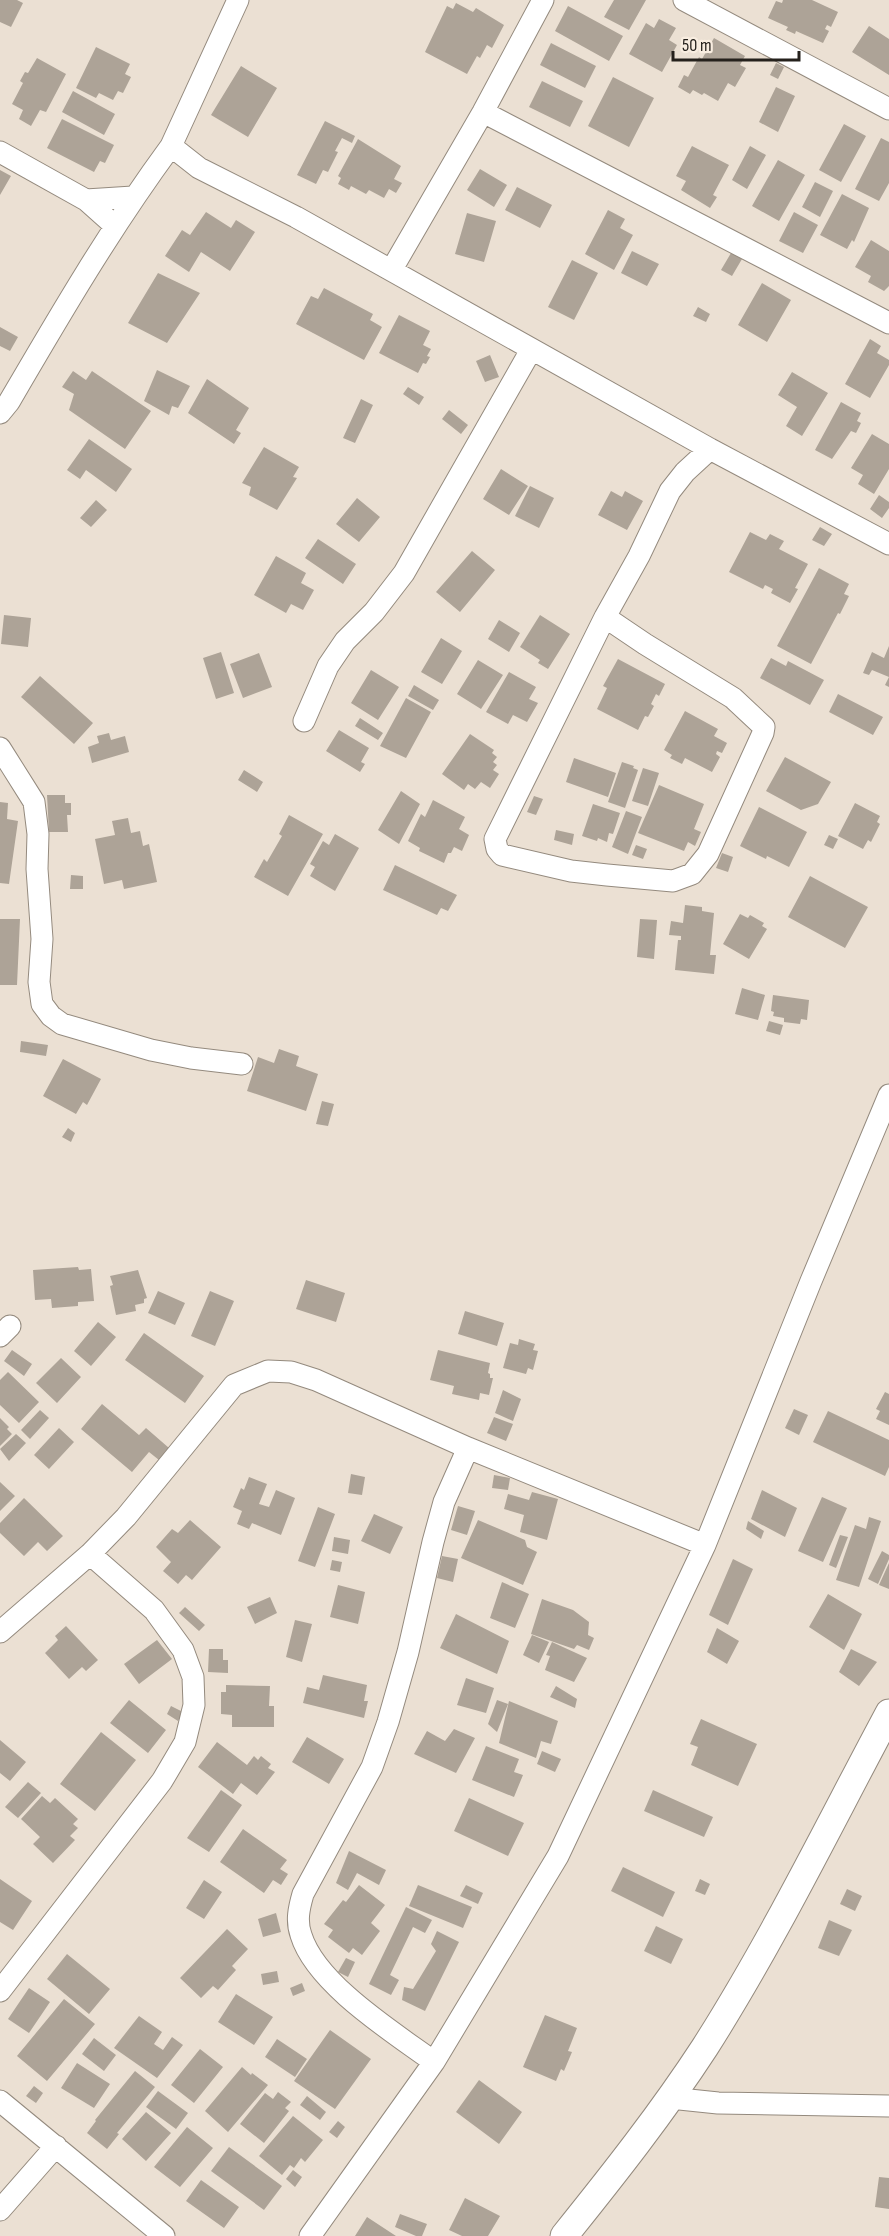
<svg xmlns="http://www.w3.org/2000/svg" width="889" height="2236" font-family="'Sofia Sans Condensed',sans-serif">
<rect width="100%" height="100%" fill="#ebe0d3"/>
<path fill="#ada397" d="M0 0H17L23 3 11 27 0 22Z
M614 0H646L629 30 604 17Z
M783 0H812L838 12 831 27 827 25 825 29 829 31 823 43 796 31 795 34 786 30 788 27 768 18 776 1 782 3Z
M456 3 473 12 476 8 504 25 492 48 487 45 480 58 477 56 467 74 425 52 447 6 453 9Z
M568 6 623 36 609 61 555 31Z
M659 19 676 28 669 40 677 45 662 72 629 54 646 23 654 28Z
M869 26 889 39V75L852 52Z
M714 38 745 56 740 65 746 68 735 87 728 83 718 101 704 93 702 95 693 90 690 94 678 87 684 75 688 77 699 57 702 59Z
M551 43 596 66 585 88 540 65Z
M96 47 130 64 125 74 131 77 123 93 118 91 113 100 99 93 96 98 76 88Z
M37 58 66 74 46 112 40 110 31 126 19 119 23 110 12 104 23 83 20 81 25 72 28 73Z
M776 63 784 67 778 79 770 75Z
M241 66 277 88 248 137 211 115Z
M613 77 654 98 629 147 588 126Z
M542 81 583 101 570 127 529 107Z
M776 87 795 96 778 132 759 122Z
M73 91 115 114 104 135 62 112Z
M62 119 114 145 105 163 100 161 94 172 47 148Z
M325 121 355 136 352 143 342 138 335 151 338 152 328 172 323 170 316 184 297 175Z
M844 124 866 136 841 182 819 170Z
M881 138 889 142V183L879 201 855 189Z
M358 139 401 166 394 179 402 183 396 193 389 189 384 198 369 190 366 194 351 186 349 190 338 184 341 178 338 176Z
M692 146 729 165 713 195 717 197 710 208 681 190 686 181 676 176Z
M750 146 766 155 747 189 732 180Z
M778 160 805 175 779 221 752 206Z
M480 169 507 185 494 207 467 190Z
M0 170 11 176 0 195Z
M815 182 833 191 820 217 802 207Z
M517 187 552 205 540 228 505 210Z
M842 194 869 208 854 242 852 240 847 249 820 235Z
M608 210 625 219 620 228 633 235 614 270 585 254Z
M206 212 231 228 236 220 255 232 230 271 201 252 189 272 165 256 182 230 190 235Z
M794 212 818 225 803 253 779 241Z
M467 213 496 221 484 262 455 254Z
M871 240 889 251V286L884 291 868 282 871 276 855 267Z
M632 251 659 264 647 286 621 273Z
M731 253 742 259 732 276 721 270Z
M572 260 598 273 574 320 548 307Z
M158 273 200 293 167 343 128 323Z
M762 283 791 300 767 342 738 325Z
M324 288 373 314 370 320 382 327 364 360 296 324 311 296 318 299Z
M698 307 710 314 706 322 693 316Z
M399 315 430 331 423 345 431 349 427 356 430 357 426 364 423 363 418 373 379 353Z
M0 327 18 337 10 351 0 346Z
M870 339 881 346 877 353 889 360V365L870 398 845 384Z
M490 355 499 377 485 382 476 361Z
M157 370 190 386 178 408 172 406 169 415 144 401Z
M73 371 86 380 92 371 151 411 125 449 69 410 74 394 62 387Z
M792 372 828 393 802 436 786 426 797 407 778 395Z
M207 379 249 408 236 430 241 433 234 444 188 413Z
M408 387 424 397 419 405 403 394Z
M361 399 373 405 355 443 343 438Z
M841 402 861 413 857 421 861 423 856 433 851 431 832 459 815 450Z
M449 410 468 425 461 434 442 419Z
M872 434 889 444V469L874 494 858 484 863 475 851 468Z
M89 439 132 469 116 492 86 470 80 479 67 470Z
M264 447 299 467 293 477 297 478 277 510 249 495 251 487 242 483Z
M501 469 528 486 509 515 483 499Z
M530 486 554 498 539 528 515 516Z
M611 491 622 497 625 491 643 501 627 530 598 515Z
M879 495 889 502V508L882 518 870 509Z
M357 498 380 517 359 542 336 524Z
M96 500 107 510 91 527 80 518Z
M820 527 832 534 824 546 812 540Z
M750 532 766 540 770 534 784 541 779 549 808 564 795 588 798 589 790 603 771 593 773 589 765 585 763 589 729 572Z
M318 539 356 564 343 584 305 558Z
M472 551 495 570 460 612 436 592Z
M276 556 306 573 301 583 314 590 303 610 291 604 286 613 254 595Z
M819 568 849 584 844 594 849 596 840 614 838 613 811 664 777 646Z
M4 615 31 618 28 647 1 644Z
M540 615 570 634 548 669 538 663 540 660 520 647Z
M499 620 520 633 509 652 488 639Z
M441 638 462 651 442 684 421 672Z
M889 646V687L885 685 889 677 872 670 869 675 863 673 872 652 884 658Z
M221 652 234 693 216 699 203 658Z
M259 653 272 687 243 698 230 664Z
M771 658 786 666 788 661 824 680 810 705 760 678Z
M618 659 665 684 659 696 656 694 651 704 654 706 648 717 645 716 638 730 597 709 607 688 603 686Z
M478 660 503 675 481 709 457 694Z
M371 670 399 687 378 720 351 703Z
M509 672 536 687 529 699 538 703 527 722 513 715 508 724 486 712Z
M40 676 93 723 74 744 21 697Z
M414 685 439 700 433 710 408 696Z
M838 694 883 717 873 735 829 712Z
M406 698 431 712 406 758 380 746Z
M685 711 718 729 714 736 727 743 722 753 717 751 716 754 720 757 712 772 685 758 682 764 670 758 672 755 664 750Z
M360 718 383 733 378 740 355 726Z
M339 730 369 748 361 762 365 764 360 772 326 751Z
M109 733 111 740 125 736 129 752 92 763 88 747 99 743 97 736Z
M470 734 494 750 492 753 497 757 493 762 497 765 493 770 499 774 490 788 481 782 475 789 468 784 464 790 442 774Z
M785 757 831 782 818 804 801 810 766 791Z
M574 758 616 773 608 797 566 782Z
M622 762 634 766 633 768 638 770 625 808 608 802Z
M643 768 659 773 648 806 632 801Z
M244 770 263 782 257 792 238 780Z
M659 785 704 804 694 829 701 832 695 846 688 842 684 851 638 833Z
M401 791 420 804 399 844 378 830Z
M47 795H65V803H71V815H67L68 832H49Z
M534 796 543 799 536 815 527 812Z
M433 800 465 817 459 829 469 835 462 851 454 847 451 853H448L444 863 419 851 420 848 408 841 421 814 425 817Z
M0 802 8 803 7 819 18 821 9 884 0 883Z
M855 803 880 816 877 822 880 824 871 842 868 840 863 849 838 836Z
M593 804 620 813 613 834 609 833 607 842 598 838 597 841 582 836Z
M759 807 807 832 789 867 767 856 766 859 740 846Z
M626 811 642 817 628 854 612 847Z
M289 815 323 834 288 896 254 877 264 859 267 862 282 836 279 834Z
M128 818 131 833 140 831 143 846 149 844 157 882 124 889 122 880 104 884 95 839 115 835 112 821Z
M556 830 574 834 572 845 554 840Z
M335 834 359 848 335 891 310 876 315 867 310 864 323 841 329 845Z
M829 835 838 839 833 849 824 845Z
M636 845 647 849 643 859 632 855Z
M722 853 733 857 728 872 716 868Z
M395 865 457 895 448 911 441 908 437 915 383 890Z
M71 875 83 876V889H70Z
M810 876 868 907 845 948 788 917Z
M685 905 702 907V911L714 913 710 955H716L714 974 675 970 678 940H681V936L669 935 671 921 683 923Z
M740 914 748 918 750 915 764 923 762 926 767 929 749 959 723 944Z
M0 919H20L17 985H0Z
M640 919 657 920 654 959 637 957Z
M742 988 765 995 758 1020 735 1014Z
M773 995 809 1000 807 1020 801 1019 800 1024 784 1022V1018L773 1016 774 1012 771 1011Z
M769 1021 783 1025 780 1035 766 1031Z
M21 1041 48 1045 46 1056 20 1052Z
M279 1049 299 1056 296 1066 318 1074 306 1111 247 1091 258 1057 274 1063Z
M63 1059 101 1079 87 1105 83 1102 76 1114 43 1096Z
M322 1101 334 1104 328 1126 316 1124Z
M68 1128 75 1133 71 1142 62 1137Z
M78 1267 79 1270 91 1269 94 1301 78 1302V1306L52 1308 51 1299 35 1300 33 1270Z
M138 1270 147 1298 144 1299V1303L135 1305 136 1311 116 1315 110 1286 113 1285 110 1276Z
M306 1280 345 1293 336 1322 296 1309Z
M158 1291 185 1303 175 1325 148 1313Z
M210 1291 234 1301 215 1346 191 1336Z
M465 1311 504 1323 497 1346 458 1334Z
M98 1322 116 1337 91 1366 74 1351Z
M144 1333 204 1376 185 1403 125 1360Z
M519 1339 535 1344 533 1350 538 1351 533 1370 528 1368 526 1374 503 1368 510 1343 518 1345Z
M12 1350 32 1364 24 1376 4 1361Z
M438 1350 490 1363 488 1373 490 1374V1378H493L489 1395 480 1393 479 1400 452 1394 454 1386 430 1380Z
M61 1358 81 1377 57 1403 36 1383Z
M8 1372 39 1402 19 1423 0 1405V1380Z
M503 1390 521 1399 513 1421 495 1413Z
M885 1392 889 1394V1425L876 1419 880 1411 876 1409Z
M102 1404 139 1435 146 1428 169 1448 159 1460 149 1452 132 1472 81 1429Z
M794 1409 808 1415 799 1435 785 1428Z
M40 1410 49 1418 30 1439 21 1430Z
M828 1411 889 1440V1467L885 1476 813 1442Z
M494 1417 513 1424 506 1441 487 1433Z
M0 1418 9 1427 7 1429 12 1434 0 1446Z
M59 1428 74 1442 49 1469 34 1455Z
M16 1434 26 1443 9 1461 0 1449Z
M351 1474 365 1477 362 1495 348 1493Z
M494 1475 510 1478 508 1490 492 1488Z
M249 1477 267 1484 259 1504 269 1507 276 1490 295 1498 281 1535 252 1523 249 1529 237 1524 242 1511 233 1507 241 1488 244 1490Z
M0 1482 15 1496 0 1511Z
M762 1490 797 1508 785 1537 751 1519Z
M532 1492 558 1499 547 1540 520 1532 524 1515 504 1509 508 1494 529 1500Z
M822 1497 847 1508 823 1562 798 1551Z
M24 1498 63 1536 47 1551 38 1542 24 1556 0 1533V1523Z
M458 1506 475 1511 467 1535 451 1530Z
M318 1507 335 1514 315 1567 298 1561Z
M374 1514 403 1527 390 1554 361 1541Z
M869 1517 881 1521 859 1587 836 1580 855 1525 866 1529Z
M190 1520 221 1547 192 1580 186 1575 178 1584 163 1571 171 1562 156 1547 172 1529 178 1533Z
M478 1520 525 1540 527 1547 537 1552 523 1585 461 1558Z
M748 1521 764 1531 761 1539 746 1529Z
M840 1535 848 1537 836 1568 829 1565Z
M334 1537 350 1540 348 1554 332 1551Z
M882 1551 889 1555V1559L878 1584 868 1579Z
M442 1556 458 1559 453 1582 437 1578Z
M733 1559 753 1569 728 1625 709 1615Z
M332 1560 342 1562 340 1572 330 1570Z
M889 1563V1589L879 1585Z
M502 1582 529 1594 515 1628 490 1618Z
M338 1585 365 1592 358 1624 330 1617Z
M828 1594 862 1614 844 1650 809 1627Z
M270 1597 277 1613 255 1624 247 1607Z
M542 1599 573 1610 589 1622 588 1635 594 1638 589 1650 577 1645 574 1649 531 1634Z
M185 1607 205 1625 199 1631 179 1613Z
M456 1614 509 1641 497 1674 440 1648Z
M295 1620 312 1624 302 1662 286 1657Z
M66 1626 98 1660 86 1671 82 1667 69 1679 45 1653 58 1640 55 1636Z
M717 1628 739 1641 727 1664 707 1652Z
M532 1635 549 1642 539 1663 523 1655Z
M157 1640 172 1659 139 1684 124 1664Z
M552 1642 587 1658 574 1682 545 1670 550 1656 546 1655Z
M209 1649H223V1660H228V1673L208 1672Z
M851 1649 877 1662 859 1686 839 1672Z
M323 1675 367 1685 364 1701H368L364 1718 303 1703 307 1687 319 1690Z
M466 1678 494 1688 486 1713 457 1705Z
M226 1685 270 1686 269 1706H274V1727H232V1715L221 1714V1692H226Z
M556 1686 577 1699 575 1708 550 1697Z
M129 1700 166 1730 148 1753 110 1723Z
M497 1700 508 1704 497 1732 488 1724Z
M509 1701 558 1721 551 1744 541 1741 536 1758 499 1743Z
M171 1706 183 1712 178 1721 167 1714Z
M701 1719 757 1744 738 1786 691 1765 698 1747 690 1744Z
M454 1729 475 1738 456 1773 414 1754 427 1731 445 1741Z
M101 1732 136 1760 95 1811 60 1784Z
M307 1737 344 1759 329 1784 292 1762Z
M0 1740 26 1762 10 1781 0 1773Z
M217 1742 247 1765 254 1756 258 1760 261 1756 271 1764 268 1768 275 1772 257 1795 241 1783 233 1794 198 1767Z
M486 1746 519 1759 514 1772 523 1775 514 1797 472 1780Z
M542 1751 561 1759 555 1772 537 1764Z
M28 1782 41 1793 18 1818 5 1807Z
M221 1790 242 1805 209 1852 187 1838Z
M653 1790 713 1817 704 1837 644 1811Z
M42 1796 50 1803 55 1798 78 1819 73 1824 78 1828 70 1836 75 1840 53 1863 33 1844 40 1837 21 1819Z
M469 1798 524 1823 508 1856 454 1831Z
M243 1829 287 1860 280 1869 288 1874 281 1885 273 1880 264 1893 220 1862Z
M349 1851 386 1870 379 1885 357 1873 348 1890 336 1883Z
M623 1867 675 1892 663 1917 611 1891Z
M0 1879 32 1901 13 1930 0 1922Z
M700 1879 710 1884 705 1895 695 1891Z
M204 1880 222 1892 204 1919 186 1908Z
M359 1885 385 1905 371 1923 380 1931 362 1955 353 1948 349 1953 328 1937 333 1930 324 1924 343 1900 346 1902Z
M418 1885 472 1907 463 1928 409 1906Z
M466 1885 483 1893 478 1904 460 1896Z
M847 1889 862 1896 855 1911 840 1904Z
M406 1907 432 1920 425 1933 413 1927 390 1975 399 1980 391 1995 369 1984Z
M276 1913 281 1932 263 1937 258 1919Z
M829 1920 852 1930 839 1956 818 1948Z
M656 1926 683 1939 671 1964 644 1951Z
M227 1929 248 1949 232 1966 236 1970 218 1990 213 1986 201 1998 180 1978Z
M437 1931 459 1942 425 2011 402 2000 404 1987 413 1989 436 1951 431 1944Z
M67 1954 110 1989 89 2014 47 1979Z
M346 1958 355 1962 348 1977 338 1972Z
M277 1971 279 1982 263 1985 261 1974Z
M302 1983 305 1991 293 1996 290 1988Z
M29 1988 50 2002 29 2033 8 2019Z
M236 1994 273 2017 254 2045 218 2022Z
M64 1999 95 2024 47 2081 17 2056Z
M545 2015 577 2028 568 2051 572 2052 564 2071 561 2069 556 2081 523 2067Z
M139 2016 162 2032 154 2044 163 2050 172 2037 183 2045 157 2078 114 2048Z
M330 2030 371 2059 335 2109 294 2081Z
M94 2038 116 2055 104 2071 82 2054Z
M277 2039 307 2059 295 2077 265 2057Z
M200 2049 223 2067 194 2103 171 2085Z
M77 2063 110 2084 94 2108 61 2088Z
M242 2067 251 2075 252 2073 268 2085 228 2132 205 2111Z
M135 2071 155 2087 117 2133 119 2134 107 2149 87 2133 96 2121 95 2120Z
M479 2080 522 2112 499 2144 456 2112Z
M34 2086 43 2093 36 2103 26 2096Z
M158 2091 188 2113 176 2129 146 2107Z
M278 2092 291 2102 285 2108 289 2111 264 2143 240 2124 265 2093 273 2099Z
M307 2096 326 2112 320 2120 300 2105Z
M146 2112 171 2133 146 2161 122 2139Z
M293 2116 323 2140 305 2162 301 2158 294 2168 290 2165 282 2175 259 2156Z
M338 2121 345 2127 337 2138 329 2132Z
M187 2127 213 2148 180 2187 154 2167Z
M229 2147 282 2186 264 2210 211 2171Z
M293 2170 302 2177 295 2187 286 2179Z
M879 2177 889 2178V2209L875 2207Z
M201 2180 239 2207 224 2228 186 2201Z
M465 2198 500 2216 488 2236H462L449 2230Z
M400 2214 427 2224 422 2236H416L395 2227Z
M367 2217 396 2236H355Z"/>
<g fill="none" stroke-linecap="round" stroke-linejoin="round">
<g stroke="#948a7e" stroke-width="23">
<path id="minor" d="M238 0 171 146 199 168 296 217 710 449 889 544
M684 0 889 109
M483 112 889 323
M0 152 86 200 114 225
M86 200 133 197
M392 269 483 112 543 0
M0 413 9 402C61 313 110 229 171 146
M605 617 495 839 497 849 502 855 571 871 607 875 673 881 692 874 708 854 763 733 764 727 733 698 645 644 605 617 639 556 670 491 685 472 710 449
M304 721 328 666 345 641 374 612 404 573 531 350
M0 748 34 802 38 834 37 869 42 939 39 982 42 1004 51 1016 62 1024 151 1050 191 1058 242 1064
M0 1336 10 1326
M0 1632 90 1554 126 1517 234 1385 268 1371 291 1372 316 1380 468 1448 705 1545
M0 1991 162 1781 185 1742 194 1705 193 1677 183 1650 154 1610 90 1554
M434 2062C393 2032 316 1984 301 1935 296 1921 299 1908 303 1894L372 1767 388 1722 408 1652 433 1542 444 1502 468 1448
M670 2098 718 2103 889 2106
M0 2101 164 2236
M0 2210 56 2146
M310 2236 434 2062 558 1856 705 1545 811 1281 889 1095"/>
</g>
<g stroke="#948a7e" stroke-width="29">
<path id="major" d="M564 2236C613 2175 662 2113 705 2047 773 1940 829 1825 889 1713"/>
</g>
<use href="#minor" stroke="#fff" stroke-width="21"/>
<use href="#major" stroke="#fff" stroke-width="27"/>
</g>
<path d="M673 51v9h126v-9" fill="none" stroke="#25211c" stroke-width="3"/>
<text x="682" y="51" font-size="18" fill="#25211c" stroke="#f8ede0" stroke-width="4.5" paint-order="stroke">50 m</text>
</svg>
